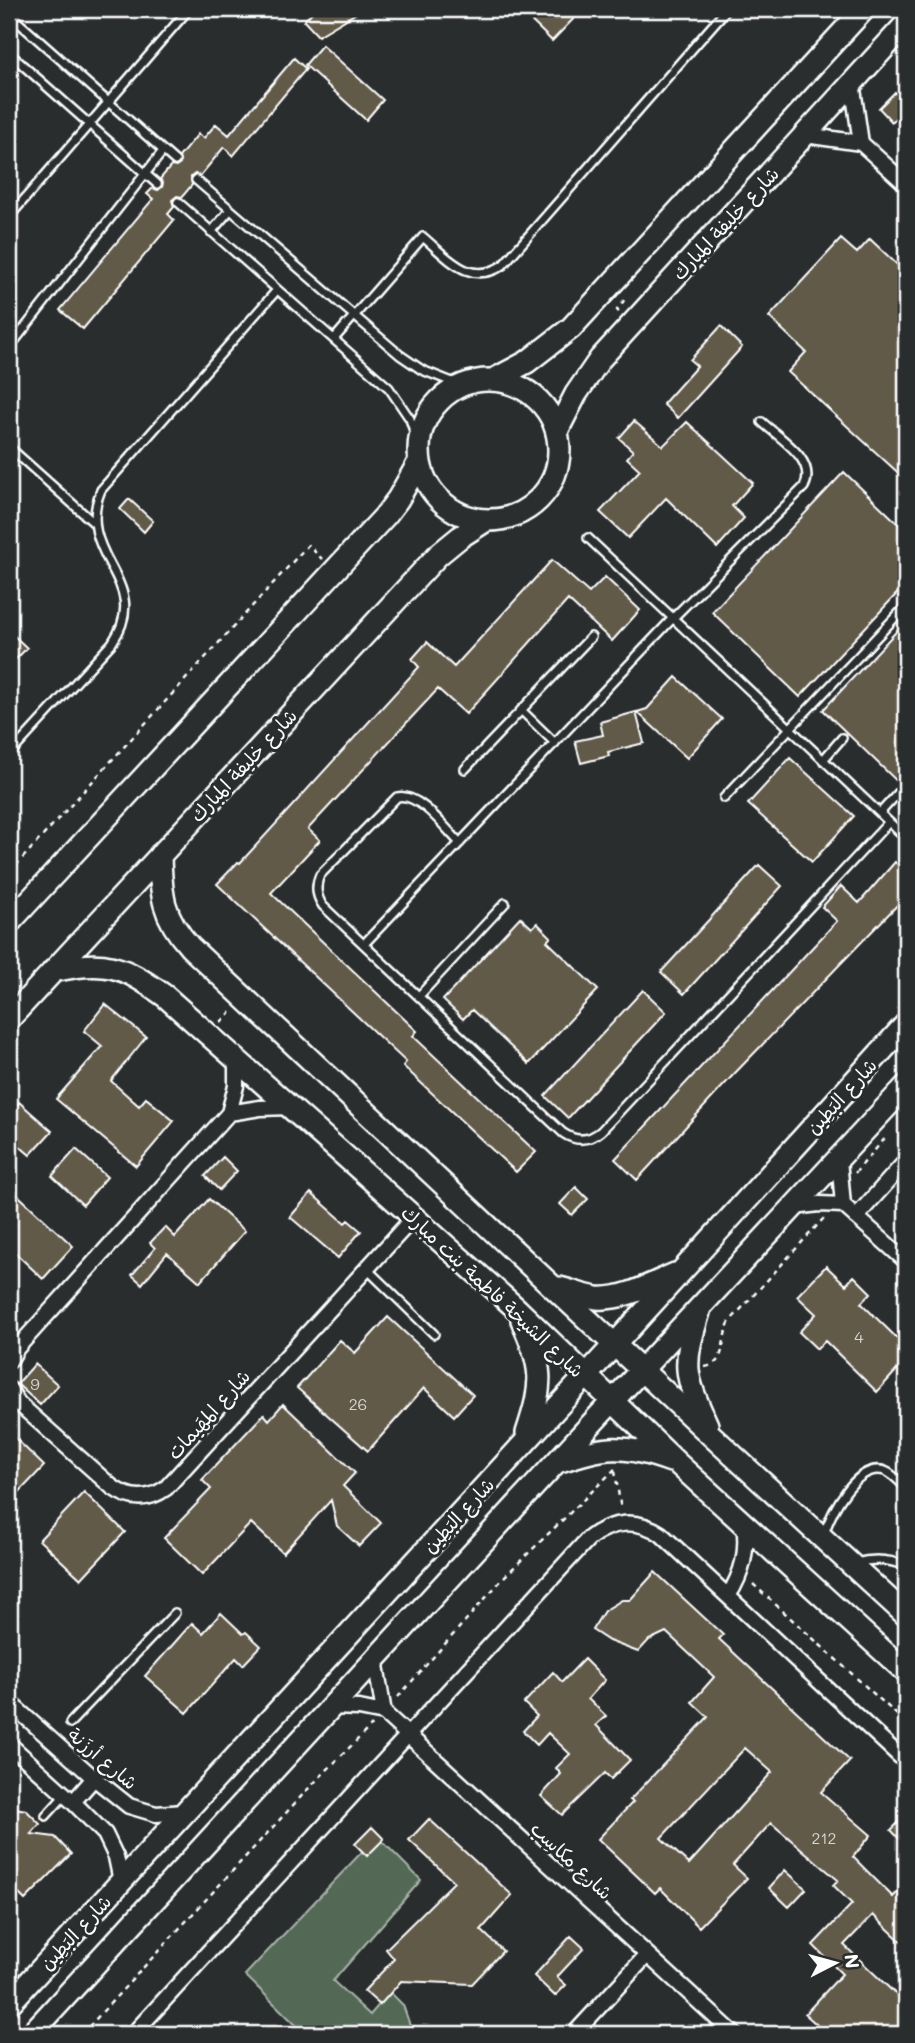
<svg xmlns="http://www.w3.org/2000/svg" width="915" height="2043" font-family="Mali,'Playpen Sans Arabic',sans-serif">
<rect width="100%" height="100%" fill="#2a2d2e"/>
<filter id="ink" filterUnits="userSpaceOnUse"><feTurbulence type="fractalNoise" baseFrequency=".0143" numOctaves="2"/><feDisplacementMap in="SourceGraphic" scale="14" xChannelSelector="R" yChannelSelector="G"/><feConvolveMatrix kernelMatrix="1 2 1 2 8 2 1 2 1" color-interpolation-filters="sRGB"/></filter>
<g filter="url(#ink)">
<path fill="#526956" stroke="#a8b4aa" stroke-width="2" d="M377 1836 421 1880 333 1981 370 2015 390 1992 403 2005 413 2034H305L245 1975Z"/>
<path fill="#625a4a" stroke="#fff" stroke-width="2" fill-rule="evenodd" d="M315 9H363L318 36 304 21Z
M519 9H583L552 41Z
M322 45 383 100 366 120 305 65Z
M294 58 306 69 233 156 224 147 200 176 195 174 191 177 192 185 182 197 177 196 172 200 174 207 168 214 174 220 83 329 60 310 153 199 147 194 153 188 158 190 162 187 163 183 160 179 171 166 176 167 180 164 179 157 198 134 204 138 216 124 229 135Z
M895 92 906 104V107L892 122 879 108Z
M841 239 857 253 870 239 906 273V480L788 372 806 352 769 317Z
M721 326 742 347 678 418 663 404 697 366 690 360Z
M634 421 663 446 687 422 753 483 732 506 744 518 717 548 666 498 628 538 600 512 640 470 627 458 633 451 619 438Z
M844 472 906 531V584L800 697 712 612Z
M129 499 153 521 144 532 120 509Z
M552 560 589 593 605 577 640 610 612 641 568 600 466 714 438 689 308 829 320 840 271 893 417 1031 413 1036 536 1152 516 1172 403 1066 406 1062 217 884 238 862 240 863 419 667 412 659 427 642 454 667Z
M906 621V790L823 710Z
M9 631 27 648 16 659 9 652Z
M676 677 722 719 687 758 637 712 647 709Z
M636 712 644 743 608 752 609 756 581 763 575 741 603 735 600 722Z
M790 758 854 816 812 862 748 804Z
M895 862 906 872V896L735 1073 637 1180 615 1159 837 921 822 907 841 886 859 903Z
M759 865 782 886 684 994 661 972Z
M520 917 532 928 537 923 551 937 547 941 598 990 529 1064 472 1010 463 1019 443 1000Z
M643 990 666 1012 568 1118 545 1096Z
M105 1004 146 1037 111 1081 139 1106 146 1098 174 1121 136 1166 56 1099 102 1046 84 1031Z
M19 1102 52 1131 30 1155 9 1137V1114Z
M76 1149 107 1177 83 1205 52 1176Z
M223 1157 237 1171 219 1190 205 1176Z
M9 1187 73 1246 43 1279 9 1247V1231L15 1224 9 1218Z
M576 1187 588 1199 572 1215 560 1204Z
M311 1193 345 1223 348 1220 361 1231 338 1258 290 1217Z
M209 1199 245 1231 200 1282 167 1253 142 1284 132 1275 155 1248 150 1243 165 1227 175 1237Z
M826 1266 846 1285 854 1276 871 1293 861 1303 906 1347V1360L877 1392 825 1341 817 1349 799 1332 816 1314 797 1296Z
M388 1317 473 1395 454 1416 424 1388 368 1451 297 1388 340 1340 355 1353Z
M35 1364 58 1385 40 1405 17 1384Z
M283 1404 355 1473 343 1486 381 1523 359 1546 337 1526 331 1500 283 1553 251 1523 202 1575 164 1538 211 1489 202 1480 264 1414 269 1420Z
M9 1432 44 1466 9 1503Z
M84 1492 125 1532 81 1579 39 1540Z
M655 1572 723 1635 719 1639 850 1761 821 1792 871 1835 853 1857 893 1897 906 1883V1946L873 1915 844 1945 906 2004V2034H827L805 2014 842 1974 813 1945 852 1904 833 1885 838 1880 771 1823 733 1865 747 1878 699 1927 660 1888 655 1893 598 1839 633 1802 630 1800 708 1717 692 1702 714 1677 666 1632 649 1640 638 1652 609 1641 592 1630 604 1611 622 1600H630ZM745 1748 772 1772 689 1864 661 1838Z
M221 1613 243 1634 246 1632 261 1646 243 1665 236 1658 187 1713 145 1676 192 1623 203 1633Z
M584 1659 605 1680 588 1699 606 1716 596 1725 630 1760 611 1779 605 1773 562 1815 541 1796 561 1774 556 1768 570 1754 548 1733 537 1745 523 1731 537 1716 524 1703 553 1672 562 1682Z
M9 1807 26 1810 40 1824 31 1834 55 1837 71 1854 25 1900 9 1884Z
M906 1815V1846L891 1830Z
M429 1819 512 1895 481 1930 503 1951 472 1984 401 1981 380 2005 364 1991 394 1959 386 1949 454 1882 409 1840Z
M372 1827 384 1839 367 1856 355 1844Z
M785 1870 806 1889 789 1907 769 1888Z
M571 1936 584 1948 557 1977 566 1985 555 1996 534 1976Z"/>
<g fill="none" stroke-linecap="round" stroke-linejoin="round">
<g stroke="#fff" stroke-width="12">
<path id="lane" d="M9 14 175 161
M9 53 157 184
M196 180 400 355 422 370 460 385
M178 202 389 388 410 419 418 443
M9 217 189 9
M211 232 230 210
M334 339 423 237C448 258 470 287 503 265L727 9
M9 348 163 151
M9 447 94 523
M588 538 906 838
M521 710 555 743
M9 755 112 643C155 581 73 557 101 490L277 290
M823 760 842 738
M465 769 591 637
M724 798 906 606
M880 813 900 791
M460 843C445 828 419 792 397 797L320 875C315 886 316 896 323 906L563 1133C576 1142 589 1141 601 1131L889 822
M364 944 673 618 804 487C818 460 779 438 762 422
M419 996 505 903
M367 1269 434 1334
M824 1534C831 1513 856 1462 885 1471 893 1474 900 1482 906 1488
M856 1563C873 1558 889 1559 906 1566
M70 1723 175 1613
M46 1816 65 1795"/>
</g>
<g stroke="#fff" stroke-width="19">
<path id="street" d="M852 82 861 143
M805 135 861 143 906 184
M229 1113 260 1108 290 1107
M839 1159 843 1205
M794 1207 819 1204 843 1205 906 1261
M856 1217 906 1161
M9 1361 17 1348 229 1113 236 1086V1058
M9 1389 18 1403 112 1487C130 1500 148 1501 166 1488L414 1217
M728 1596C743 1573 748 1551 744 1524
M375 1659 384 1713
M9 1702 94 1778 129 1806 156 1814 185 1812
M331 1707 359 1708 384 1713 734 2034
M9 1744 73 1802 105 1834 116 1857 121 1881
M73 1802 94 1778
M133 2034 588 1539C611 1521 637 1518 661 1534L906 1762
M574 2034 647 1955"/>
</g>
<g stroke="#fff" stroke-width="26">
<path id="secondary" d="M495 379 527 362 571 328 864 9
M419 450a70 70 0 1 1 140 0a70 70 0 1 1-140 0Z
M557 431 576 394 600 359 906 24
M160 855C161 895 162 916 190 947L712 1436 906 1615
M9 923 385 516 398 499 419 462
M53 971C105 959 122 965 165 996L517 1309 677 1463 906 1672
M9 1019 438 555 460 537 485 521
M559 1288C572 1291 584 1296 597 1298 624 1300 651 1284 675 1274
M699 1312C682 1366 684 1374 707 1425
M522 1320C543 1370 544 1381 527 1433
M557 1462C606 1446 621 1443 671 1461
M9 2004C308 1677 610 1353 906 1024
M31 2034 594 1421 906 1086"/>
</g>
<path stroke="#fff" stroke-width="2.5" stroke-dasharray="5 5" stroke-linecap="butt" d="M619 312 617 310 625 299
M9 873 308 545 322 559
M221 1022 231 1012
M855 1173 887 1136
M705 1367C729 1363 719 1337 731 1320L824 1218
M615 1471 621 1510
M753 1584 906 1723
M398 1697 505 1576 615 1469
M82 2034 308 1789 372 1725"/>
<use href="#lane" stroke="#2a2d2e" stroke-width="7"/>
<use href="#street" stroke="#2a2d2e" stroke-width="14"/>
<use href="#secondary" stroke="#2a2d2e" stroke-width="21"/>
</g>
</g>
<g text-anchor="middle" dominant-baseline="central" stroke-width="6" stroke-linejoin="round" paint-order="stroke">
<g font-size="16" fill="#d8d6d2">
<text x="859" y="1336">4</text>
<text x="35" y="1383">9</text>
<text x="358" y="1403">26</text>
<text x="824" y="1837">212</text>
</g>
<g font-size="19" fill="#fff" stroke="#2a2d2e">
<text transform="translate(725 223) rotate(-47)">شارع خليفة المبارك</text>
<text transform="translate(243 765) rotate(-47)">شارع خليفة المبارك</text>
<text transform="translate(841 1096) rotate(-48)">شارع البَطِين</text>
<text transform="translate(493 1291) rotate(43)">شارع الشيخة فاطمة بنت مبارك</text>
<text transform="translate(208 1414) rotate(-48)">شارع المهَيمات</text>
<text transform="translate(458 1515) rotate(-47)">شارع البَطِين</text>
<text transform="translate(103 1758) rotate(40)">شارع أرزَنة</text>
<text transform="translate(572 1860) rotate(43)">شارع مكاسِب</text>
<text transform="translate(75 1932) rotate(-47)">شارع البَطِين</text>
</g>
</g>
<rect width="915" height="2043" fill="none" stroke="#2a2d2e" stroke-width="35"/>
<rect x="18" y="18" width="880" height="2008" fill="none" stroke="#fff" stroke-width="2.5" filter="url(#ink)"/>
<g transform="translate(835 1963) rotate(84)" stroke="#2a2d2e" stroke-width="5" paint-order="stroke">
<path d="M0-5L12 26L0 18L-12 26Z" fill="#ffffff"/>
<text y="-10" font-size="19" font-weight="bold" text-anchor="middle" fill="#ffffff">N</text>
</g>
</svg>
